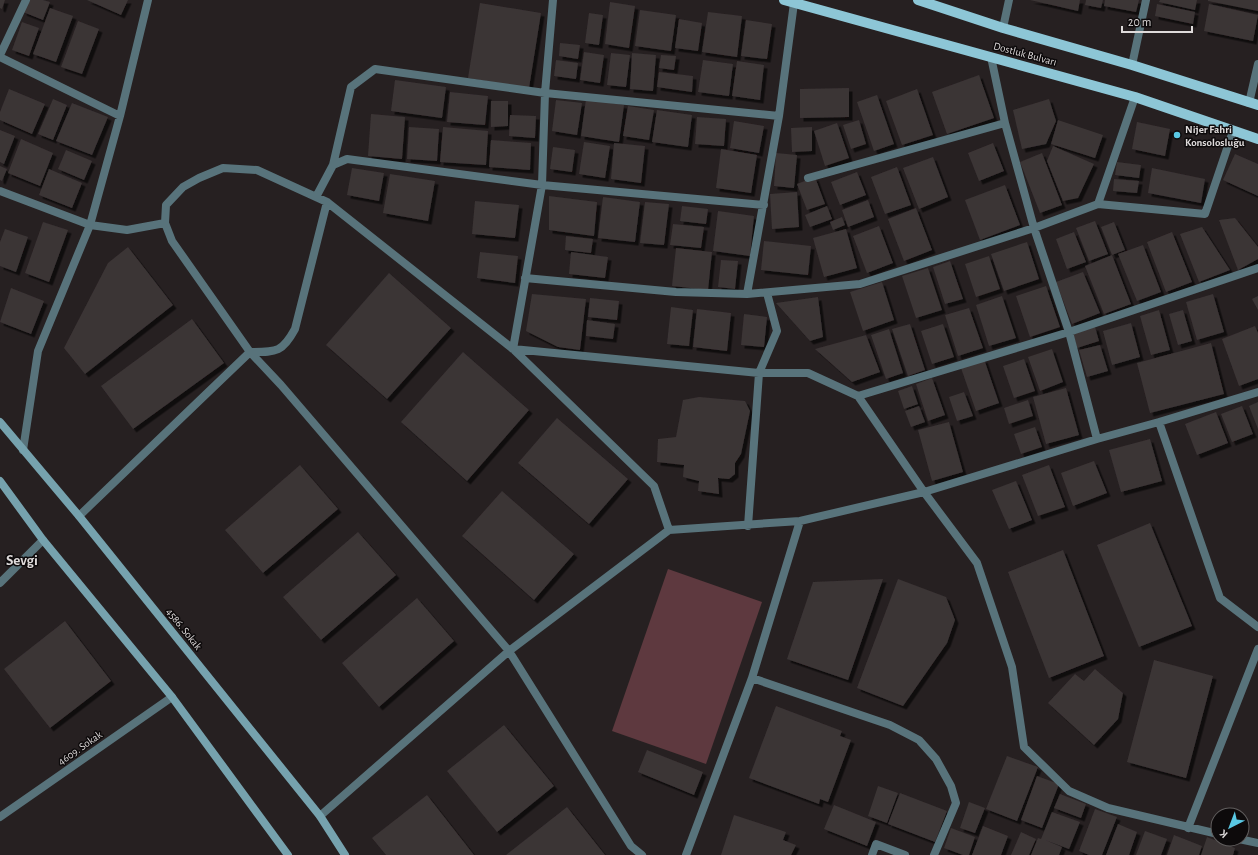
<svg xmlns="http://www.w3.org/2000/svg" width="1258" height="855" font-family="'Alegreya Sans',sans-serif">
<defs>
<filter id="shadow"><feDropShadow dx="3.5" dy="3.5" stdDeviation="0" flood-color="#0009"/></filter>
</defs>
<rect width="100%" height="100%" fill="#262021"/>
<path fill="#5e393f" d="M668 569 762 602 706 764 612 731Z"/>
<path fill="#3b3435" filter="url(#shadow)" d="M0 0H5L2 9 0 8Z
M28 0H43L50 2 43 20 23 12Z
M87 0H128L121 15Z
M1030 0H1080L1078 11Z
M1086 0H1103L1101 8 1085 5Z
M1105 0H1139L1136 12 1104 6Z
M1160 0H1197L1195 10 1159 2Z
M1258 0V11L1208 1V0Z
M610 2 635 6 629 48 605 44Z
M480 3 541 13 529 88 468 78Z
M1157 4 1195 12 1193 24 1155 16Z
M1209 4 1258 15 1253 41 1204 31Z
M50 8 73 16 56 62 33 54Z
M640 10 676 15 671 51 635 46Z
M708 12 742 16 737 57 702 52Z
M589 13 603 15 599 45 585 43Z
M679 19 702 23 698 51 675 48Z
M746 20 772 24 767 59 741 56Z
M78 21 99 29 82 74 61 67Z
M22 22 39 28 29 56 12 50Z
M560 43 580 45 578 59 559 56Z
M584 52 604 55 600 83 580 80Z
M611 53 630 55 626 87 607 85Z
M632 53 656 55 653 91 630 89Z
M661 55 676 56 674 70 659 68Z
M556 60 578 63 576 79 554 76Z
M703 60 733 64 729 96 698 92Z
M737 61 764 65 760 100 732 96Z
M659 72 693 76 692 92 657 87Z
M979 75 994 118 947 134 932 92Z
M395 80 446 87 442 118 391 111Z
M849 88V117L800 118V89Z
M9 89 45 104 32 134 0 120V112Z
M917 89 933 135 902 145 886 101Z
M450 92 488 96 485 125 447 122Z
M877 95 894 144 874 151 857 102Z
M53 99 67 105 53 140 38 134Z
M586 99 624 105 619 142 581 136Z
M1049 99 1056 121 1046 144 1022 149 1013 110Z
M556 100 582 103 577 135 552 131Z
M491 101H508V126L491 127Z
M72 103 108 117 92 155 56 141Z
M628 106 654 110 649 140 623 136Z
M657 110 692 115 688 147 652 142Z
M371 114 405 117 402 159 368 156Z
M510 115 536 116 535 138 509 136Z
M697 117 726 119 724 146 695 144Z
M859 120 866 144 851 149 843 125Z
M1058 120 1103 135 1095 158 1051 144Z
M734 121 764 126 759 153 730 148Z
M1137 122 1170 129 1165 156 1132 149Z
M837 123 849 158 825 166 814 131Z
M409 127 439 129 437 161 407 159Z
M443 127 488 131 486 165 440 162Z
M812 127V151L792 152 791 128Z
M0 130 15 136 4 164 0 162Z
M21 139 53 153 40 186 8 173Z
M491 140 531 143 530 170 489 167Z
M584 142 610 146 605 178 579 174Z
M614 143 645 146 641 183 611 179Z
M993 143 1004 171 979 181 968 153Z
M1053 146 1094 164 1078 198 1063 201 1047 161Z
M553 147 575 150 572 172 550 169Z
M721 149 757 155 751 193 716 188Z
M66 150 92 161 84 180 58 169Z
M776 153 797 155 794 188 774 186Z
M1042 153 1062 205 1040 213 1020 162Z
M1235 154 1258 164V196L1223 180Z
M933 157 948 197 919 209 903 168Z
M1117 162 1141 165 1139 178 1115 175Z
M0 166 7 169 2 181 0 180Z
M897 167 911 205 885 214 871 177Z
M352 168 384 173 379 201 347 195Z
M1152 168 1205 179 1201 203 1148 193Z
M49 169 82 183 72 208 39 195Z
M857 172 866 195 840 205 831 182Z
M390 174 435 181 428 221 383 213Z
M815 177 825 204 807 210 797 184Z
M1114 179 1139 181 1137 193 1113 191Z
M1005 185 1020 225 980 240 965 200Z
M797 192 799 227 772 229 770 194Z
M549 196 597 202 594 236 549 230Z
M603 197 640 202 635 242 598 238Z
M868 200 874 217 848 227 842 210Z
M475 201 519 205 515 238 472 234Z
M645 202 669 204 664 245 640 243Z
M682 206 708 209 706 224 680 221Z
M827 206 832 219 810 227 805 215Z
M916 208 932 250 904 261 888 219Z
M718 211 754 216 750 256 713 251Z
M842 217 845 225 833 230 830 222Z
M1235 218 1258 247V259L1238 270 1219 220Z
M1095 221 1108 254 1089 261 1076 228Z
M43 222 68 230 49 282 25 273Z
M1114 222 1125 250 1112 255 1101 227Z
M673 224 704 227 701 248 670 245Z
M879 226 893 263 867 273 853 236Z
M1202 227 1230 270 1199 282 1180 234Z
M5 229 28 237 16 272 0 266V242Z
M846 229 857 268 824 277 813 238Z
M1074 232 1086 262 1067 269 1056 239Z
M1172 232 1192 282 1166 292 1147 242Z
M566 236 593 239 591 253 565 250Z
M764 241 811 246 808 275 761 270Z
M1027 242 1039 279 1004 291 991 254Z
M1143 245 1161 292 1137 301 1118 254Z
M128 247 173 305 85 374 64 348 108 263Z
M676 248 712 252 708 290 672 286Z
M480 252 518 256 515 283 477 278Z
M571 252 608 257 605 278 569 274Z
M1112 255 1131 304 1104 314 1085 266Z
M989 256 1000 289 976 297 965 264Z
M721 260 738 261 735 289 718 287Z
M950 261 963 299 945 304 933 267Z
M928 268 942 310 916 318 902 276Z
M1083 272 1100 313 1072 324 1056 282Z
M389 273 451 328 387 399 326 345Z
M882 282 894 320 863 331 850 292Z
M1046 286 1060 327 1030 337 1016 296Z
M11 288 44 301 31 334 0 322Z
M532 294 586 299 580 350 558 347 526 331Z
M1213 294 1224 332 1197 340 1186 302Z
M1002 296 1016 338 989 346 976 305Z
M1258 296V310L1252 299Z
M818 297 823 337 810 341 776 303Z
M590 298 619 301 617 320 588 317Z
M671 307 693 310 689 346 667 344Z
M969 308 983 348 958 356 945 315Z
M697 309 731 313 727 351 693 347Z
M1159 310 1170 350 1151 355 1140 316Z
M1183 310 1192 341 1178 345 1169 314Z
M744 314 767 317 764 347 741 345Z
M192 319 224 363 133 429 101 386Z
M587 320 615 324 613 339 586 336Z
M1131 323 1140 357 1112 365 1103 331Z
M910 324 925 370 908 376 892 329Z
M943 324 954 357 932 364 921 331Z
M1255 326 1258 333V379L1239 386 1222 339Z
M1095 327 1099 341 1077 348 1073 334Z
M889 329 903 373 886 379 871 335Z
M866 335 880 372 852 382 815 349Z
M1211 343 1224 394 1150 413 1137 363Z
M1100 345 1108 371 1087 377 1079 350Z
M1052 349 1063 382 1040 391 1028 357Z
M463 352 529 410 467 481 401 422Z
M984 359 999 403 976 411 961 368Z
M1024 359 1035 391 1014 398 1003 366Z
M932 378 945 415 928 421 916 384Z
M912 386 918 404 904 409 898 391Z
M1066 388 1079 435 1046 444 1033 397Z
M964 392 973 416 957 421 949 397Z
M699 397 745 401 750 411 741 454 735 463V474L729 479 718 478 719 494 698 491 699 481 683 477 684 465 657 462 658 439 676 437 683 400Z
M1028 400 1033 416 1009 424 1004 408Z
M1258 402V429L1249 406Z
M919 406 925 422 911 427 905 411Z
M1242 406 1253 434 1232 442 1221 414Z
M1216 412 1228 443 1197 455 1185 424Z
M557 418 628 479 589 524 518 463Z
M949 422 963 472 932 481 918 430Z
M1035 427 1042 447 1021 454 1014 434Z
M1150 439 1162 481 1121 492 1109 450Z
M1094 461 1107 493 1073 506 1061 473Z
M300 465 338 509 263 573 225 530Z
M1049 465 1065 507 1038 516 1022 475Z
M1016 481 1032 520 1009 529 992 490Z
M502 491 574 554 534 600 462 536Z
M1150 523 1192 626 1139 647 1097 545Z
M358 532 396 575 321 640 283 597Z
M1063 550 1104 656 1049 678 1008 572Z
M883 579 848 680 787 659 813 582Z
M898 579 946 597 955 620 947 643 903 706 857 688Z
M417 598 454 641 379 707 342 663Z
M65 621 111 681 50 728 4 669Z
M1154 660 1213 676 1186 778 1127 762Z
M1095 669 1123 693 1118 719 1094 745 1048 703 1075 674 1084 681Z
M776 706 842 731 840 736 851 740 828 802 820 799 819 804 749 778Z
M504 725 554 786 497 832 447 771Z
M647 750 703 772 694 795 638 772Z
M1007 756 1038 767 1017 821 986 809Z
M1037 776 1059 784 1042 828 1021 820Z
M878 786 898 793 887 823 868 816Z
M900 793 947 811 935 842 888 824Z
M1060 794 1086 804 1081 818 1054 808Z
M427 795 474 855H386L372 838Z
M969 802 985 808 975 833 960 828Z
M834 805 876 822 867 846 824 829Z
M567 807 605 855H506Z
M1095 809 1117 817 1102 855H1089L1079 851Z
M1052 812 1080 822 1069 849 1045 840 1062 847 1059 855H1031L1038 838 1041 839Z
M734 815 786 832 783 840 796 845 791 855H721Z
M1118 824 1137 832 1129 855H1106Z
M983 826 1008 836 1001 855H972Z
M951 828 975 837 969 855H963L944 848Z
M1145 831 1167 839 1161 855H1136Z
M1021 832 1036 839 1029 855H1011Z
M1174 835 1202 846 1199 855H1167Z
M1207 837 1235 848 1233 855H1201Z"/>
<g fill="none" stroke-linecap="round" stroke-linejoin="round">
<path stroke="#58737b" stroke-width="8" d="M553 0 545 93 542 185 513 349 759 373H808L858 396 924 492 977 563 1012 667 1024 747 1069 791 1108 808 1218 834
M794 3 779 116 747 294 860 284 1034 228 1098 204 1205 214 1233 131
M1003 28 1009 0
M0 55 26 0
M0 57 120 116
M991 57 1005 123 1034 228 1069 332 1097 439 1159 422 1220 598 1258 627
M1132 65 1146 0
M1249 103 1258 64
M333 165 351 87 375 69 545 93 779 116
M808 178 1005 123
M0 191 90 225 127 230 165 223
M316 197 333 165 347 159 542 185 764 205
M1098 204 1135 97
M525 278 676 292 747 294
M858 396 1069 332 1258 268
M1159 422 1258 392
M23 450 38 351 90 225 120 116 148 0
M79 516 250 352C276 352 282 353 295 329L327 202
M748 526 759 373 777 331 767 293
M0 583 43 540
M752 678 890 725 919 740 936 759 951 786 956 803 934 855
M320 816 509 651 669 530 800 521 924 492 1097 439
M1188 828 1258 649
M1239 839 1258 843
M642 855 631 846 509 651 281 385 250 352 172 241 165 223 166 205 183 187 199 178 223 168 257 170 327 202 513 349 654 486 669 530
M686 855 752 678 800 521
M872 855 876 844 905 855"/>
<path stroke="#58737b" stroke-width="8" d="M0 817 172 697"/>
<path stroke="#76a2ae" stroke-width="8" d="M0 422 79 516 320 816 345 855
M0 481 43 540 172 697 288 855"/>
<path stroke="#8dc6d6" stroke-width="10" d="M784 0 1135 97 1258 139
M918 0 1003 28 1132 65 1258 105"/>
</g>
<circle fill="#59c8e4" stroke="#0d0a0b" stroke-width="1.5" cx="1177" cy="135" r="4"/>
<g text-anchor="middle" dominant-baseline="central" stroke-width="3" stroke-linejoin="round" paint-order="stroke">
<g font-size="11" fill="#dfdbdb" stroke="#0d0a0b">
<text transform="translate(1025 54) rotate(15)">Dostluk Bulvarı</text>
<text transform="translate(184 629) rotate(51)">4586. Sokak</text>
<text transform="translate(80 748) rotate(-35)">4609. Sokak</text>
</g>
<g font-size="11" font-weight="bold" fill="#dfdbdb" stroke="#0d0a0b" text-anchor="start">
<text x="1185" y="129">Nijer Fahri<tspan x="1185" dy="13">Konsolosluğu</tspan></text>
</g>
<g font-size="15" font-weight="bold" fill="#dfdbdb" stroke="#0d0a0b">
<text x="22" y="560">Sevgi</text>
</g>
</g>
<g transform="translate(1230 827) rotate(222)"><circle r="19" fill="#0d0a0b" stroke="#615e5e"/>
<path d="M0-3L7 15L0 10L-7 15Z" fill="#59c8e4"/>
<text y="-6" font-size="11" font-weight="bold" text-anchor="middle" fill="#dfdbdb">K</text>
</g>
<path d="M1122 26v6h70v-6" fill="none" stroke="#dfdbdb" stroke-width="2"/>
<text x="1128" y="26" font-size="12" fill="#dfdbdb" stroke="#0d0a0b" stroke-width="3" paint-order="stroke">20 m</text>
</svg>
